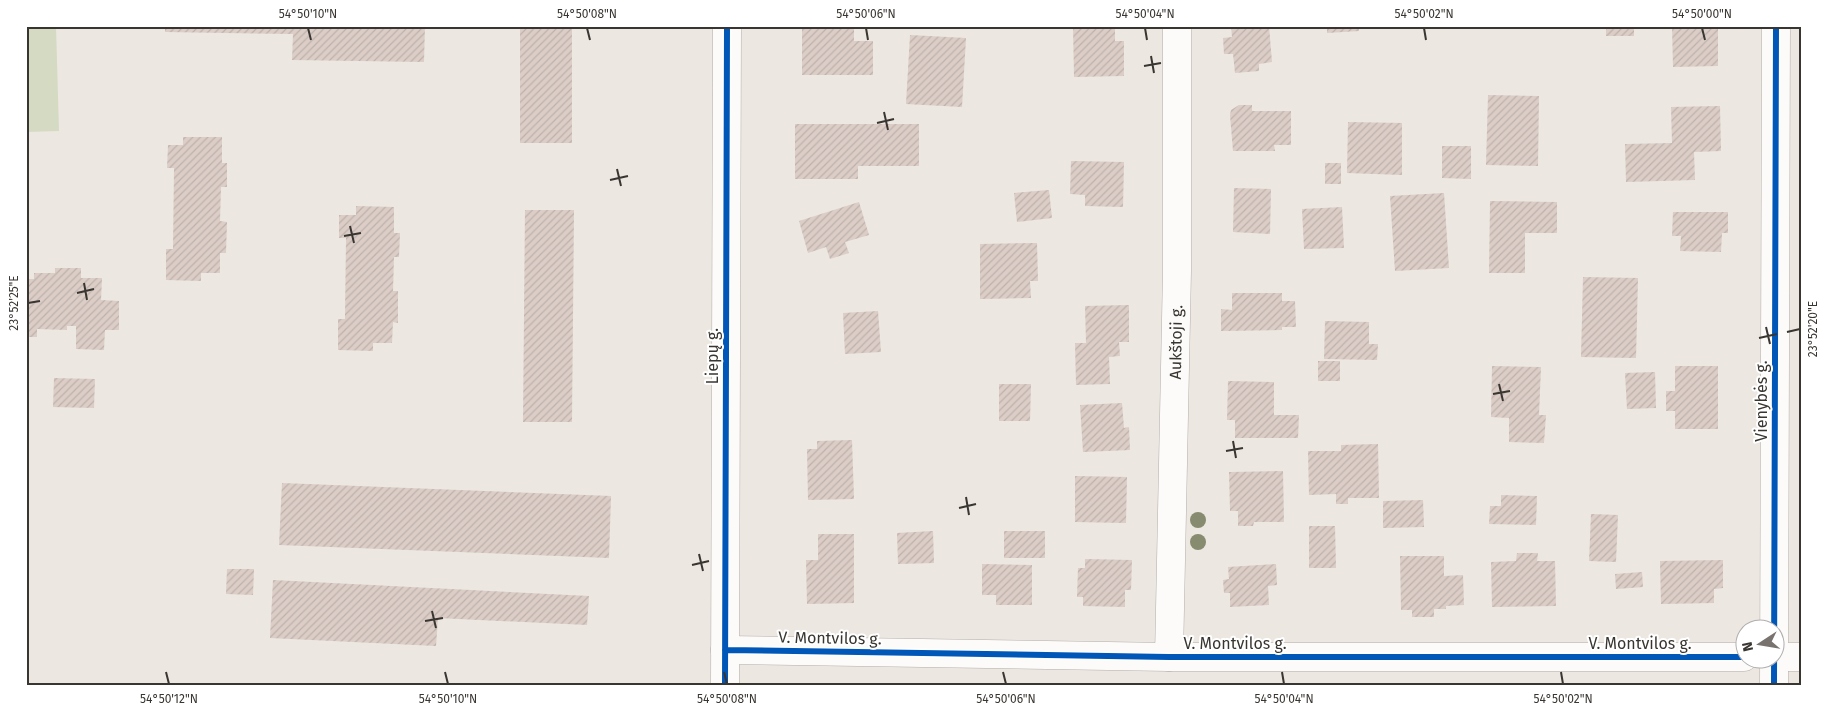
<svg xmlns="http://www.w3.org/2000/svg" width="1827" height="712" font-family="'Fira Sans',sans-serif">
<defs>
<pattern id="building-hatch" width="6" height="6" patternUnits="userSpaceOnUse" patternTransform="scale(1.25)"><rect width="6" height="6" fill="#dccdc7"/><path d="M-1 1l2-2M0 6l6-6M5 7l2-2" fill="none" stroke="#beb1ab"/></pattern>
</defs>
<rect width="100%" height="100%" fill="#ede7e1"/>
<path fill="#d5dac2" d="M26 26H56L59 131 26 132Z"/>
<path fill="url(#building-hatch)" d="M165 26H425L424 62 292 60 293 34 165 32Z
M520 26H572V143H520Z
M802 26H854V41H873V75H802Z
M1073 26H1115V41H1124V76L1074 77Z
M1269 26 1272 62 1259 64V71L1235 73 1233 54H1224L1223 38 1232 37 1231 27Z
M1327 26H1359V31L1327 33Z
M1606 26H1634V36H1606Z
M1672 26 1718 27V66L1673 67Z
M910 35 966 38 962 107 906 104Z
M1488 95 1539 96 1538 166 1486 165Z
M1239 105H1252V111H1291V145H1274L1275 151H1233L1230 115 1231 110Z
M1720 106 1721 151 1694 152 1695 180 1626 182 1625 144 1672 143 1671 107Z
M1348 122 1402 123V175L1347 173Z
M795 124H919V166H858V179H795Z
M183 137H222V163H227V187H221L220 221 227 222 226 253H220V273H201V281L166 280V249H173L174 168H167L168 145H183Z
M1442 146H1471V179L1442 178Z
M1071 161 1124 162 1123 207 1085 206V195L1070 194Z
M1325 163H1341V184H1325Z
M1234 188 1271 189 1270 234 1233 232Z
M1049 190 1052 218 1017 222 1014 193Z
M1444 193 1449 268 1395 271 1390 196Z
M1490 201 1557 202V233H1525V273H1489Z
M859 202 869 235 845 242 849 253 830 259 826 247 808 253 799 221Z
M356 206 394 207V233H400L399 257H394L393 291H398V323L393 322 392 343H373V351L338 350V319H345L346 238H339V215H356Z
M1342 207 1344 248 1304 249 1302 209Z
M525 210H574L572 422H523Z
M1673 212H1728V233H1722L1721 252 1680 251 1681 236H1672Z
M1037 243 1038 281H1030L1031 298 980 299V244Z
M55 268H81V278H102L101 300 119 301V330H105L104 350 76 349V326H67V330L37 329V337H26V279H34V273H55Z
M1583 277 1638 278 1636 358 1581 357Z
M1232 293H1282V301H1295L1296 327H1282V330L1221 331V309L1232 310Z
M1129 305V342H1119L1120 356 1109 357 1110 384 1076 385 1075 343H1086L1085 306Z
M878 311 881 352 845 354 843 313Z
M1325 321 1369 322V344H1378L1377 360 1324 359Z
M1318 361H1340V381H1318Z
M1492 366 1541 367 1539 415H1546L1544 443 1509 442V418L1491 417Z
M1675 366H1718V429H1675V411H1666V391H1675Z
M1655 372 1656 408 1627 409 1625 373Z
M54 378 95 379 94 408 53 407Z
M1228 381 1274 382V415H1299L1298 438H1235V420H1227Z
M999 384H1031L1030 421H999Z
M1122 403 1124 428 1129 427 1130 450 1083 452 1080 405Z
M852 440 854 499 808 500 807 449H817V441Z
M1378 444 1379 498H1348V504H1336V494L1309 495 1308 451H1341V445Z
M1283 471 1284 522H1254L1253 526H1238V511H1230L1229 472Z
M1075 476 1127 477 1126 523 1075 522Z
M282 483 611 496 609 558 279 545Z
M1501 495 1537 496 1536 525 1489 524 1490 506H1501Z
M1423 500 1424 527 1383 528V501Z
M1591 514 1618 515 1616 562 1589 561Z
M1309 526H1335L1336 568H1309Z
M933 531 934 563 898 564 897 533Z
M1004 531H1045V558H1004Z
M818 534H854V603L807 604 806 560H818Z
M1517 553H1538L1537 561H1555L1556 606 1492 607 1491 562 1516 561Z
M1400 556H1444V576L1463 575 1464 605 1446 606V609H1434V617H1412V610H1401Z
M1085 559 1132 560 1131 590H1125V607L1083 606V597H1077L1078 568H1085Z
M1723 560V588L1714 589V603L1661 604 1660 561Z
M982 564 1032 565V605H996V595H982Z
M1276 564 1277 585 1268 586 1269 605 1230 607V593H1224L1223 580 1229 579 1228 567Z
M227 569H254L253 595 226 594Z
M1642 572 1643 587 1616 589 1615 574Z
M273 580 589 596 587 625 438 618 436 646 270 638Z"/>
<g fill="none" stroke-linecap="round" stroke-linejoin="round">
<g stroke="#b2aea9" stroke-width="29">
<g id="street">
<path d="M725 650 1169 657H1744"/>
<path id="s1" d="M1169 657 1177 271V26"/>
<path d="M1774 657H1801"/>
<path d="M725 686 727 26"/>
<path d="M1774 686 1776 26"/>
</g>
</g>
<use href="#street" stroke="#fcfbfa" stroke-width="28"/>
<g stroke="#fff" stroke-width="9">
<path id="cycleway" d="M725 650 1169 657H1744
M725 686 727 26
M1774 686 1776 26"/>
</g>
<use href="#cycleway" stroke="#0057b8" stroke-width="6"/>
</g>
<g fill="#878b70">
<circle cx="1198" cy="520" r="8"/>
<circle cx="1198" cy="542" r="8"/>
</g>
<path fill="none" stroke="#393531" stroke-width="2" d="M308 28 311 40M587 28 590 40M866 28 868 40M1145 28 1147 40M1424 28 1426 40M1702 28 1705 40M1151 56 1154 73M1144 66 1161 63M884 112 888 130M877 123 894 119M617 169 621 186M610 180 628 176M350 226 354 243M344 236 361 233M84 283 87 300M77 293 94 289M28 303 40 301M1766 327 1770 344M1787 332 1800 329M1759 338 1777 334M1499 384 1503 401M1493 394 1510 391M1233 441 1236 458M1226 451 1243 448M966 497 969 515M959 508 976 504M699 554 703 571M692 565 709 561M432 611 436 628M425 621 443 618M166 672 169 684M445 672 448 684M724 672 727 684M1003 672 1006 684M1282 672 1284 684M1561 672 1563 684"/>
<g text-anchor="middle" dominant-baseline="central" stroke-width="4" stroke-linejoin="round" paint-order="stroke">
<g font-size="16" fill="#393531" stroke="#fff">
<text stroke="none"><textPath href="#s1" startOffset="315">Aukštoji g.</textPath></text>
<text transform="translate(712 356) rotate(-90)">Liepų g.</text>
<text transform="translate(1761 401) rotate(-90)">Vienybės g.</text>
<text transform="translate(830 638) rotate(1)">V. Montvilos g.</text>
<text x="1235" y="643">V. Montvilos g.</text>
<text x="1640" y="643">V. Montvilos g.</text>
</g>
</g>
<rect width="1827" height="712" fill="none" stroke="#ffffff" stroke-width="55"/>
<g transform="translate(1760 644) rotate(258)"><circle r="24" fill="#ffffff" stroke="#b0aead"/>
<path d="M0-4L9 19L0 12L-9 19Z" fill="#78736f"/>
<text y="-8" font-size="14" font-weight="bold" text-anchor="middle" fill="#393531">N</text>
</g>
<rect x="28" y="28" width="1772" height="656" fill="none" stroke="#393531" stroke-width="2"/>
<g font-size="12" text-anchor="middle" fill="#393531">
<text x="308" y="18">54°50'10"N</text>
<text x="587" y="18">54°50'08"N</text>
<text x="866" y="18">54°50'06"N</text>
<text x="1145" y="18">54°50'04"N</text>
<text x="1424" y="18">54°50'02"N</text>
<text x="1702" y="18">54°50'00"N</text>
<text transform="translate(14 303) rotate(-90)" y="4">23°52'25"E</text>
<text transform="translate(1813 329) rotate(-90)" y="4">23°52'20"E</text>
<text x="169" y="703">54°50'12"N</text>
<text x="448" y="703">54°50'10"N</text>
<text x="727" y="703">54°50'08"N</text>
<text x="1006" y="703">54°50'06"N</text>
<text x="1284" y="703">54°50'04"N</text>
<text x="1563" y="703">54°50'02"N</text>
</g>
</svg>
